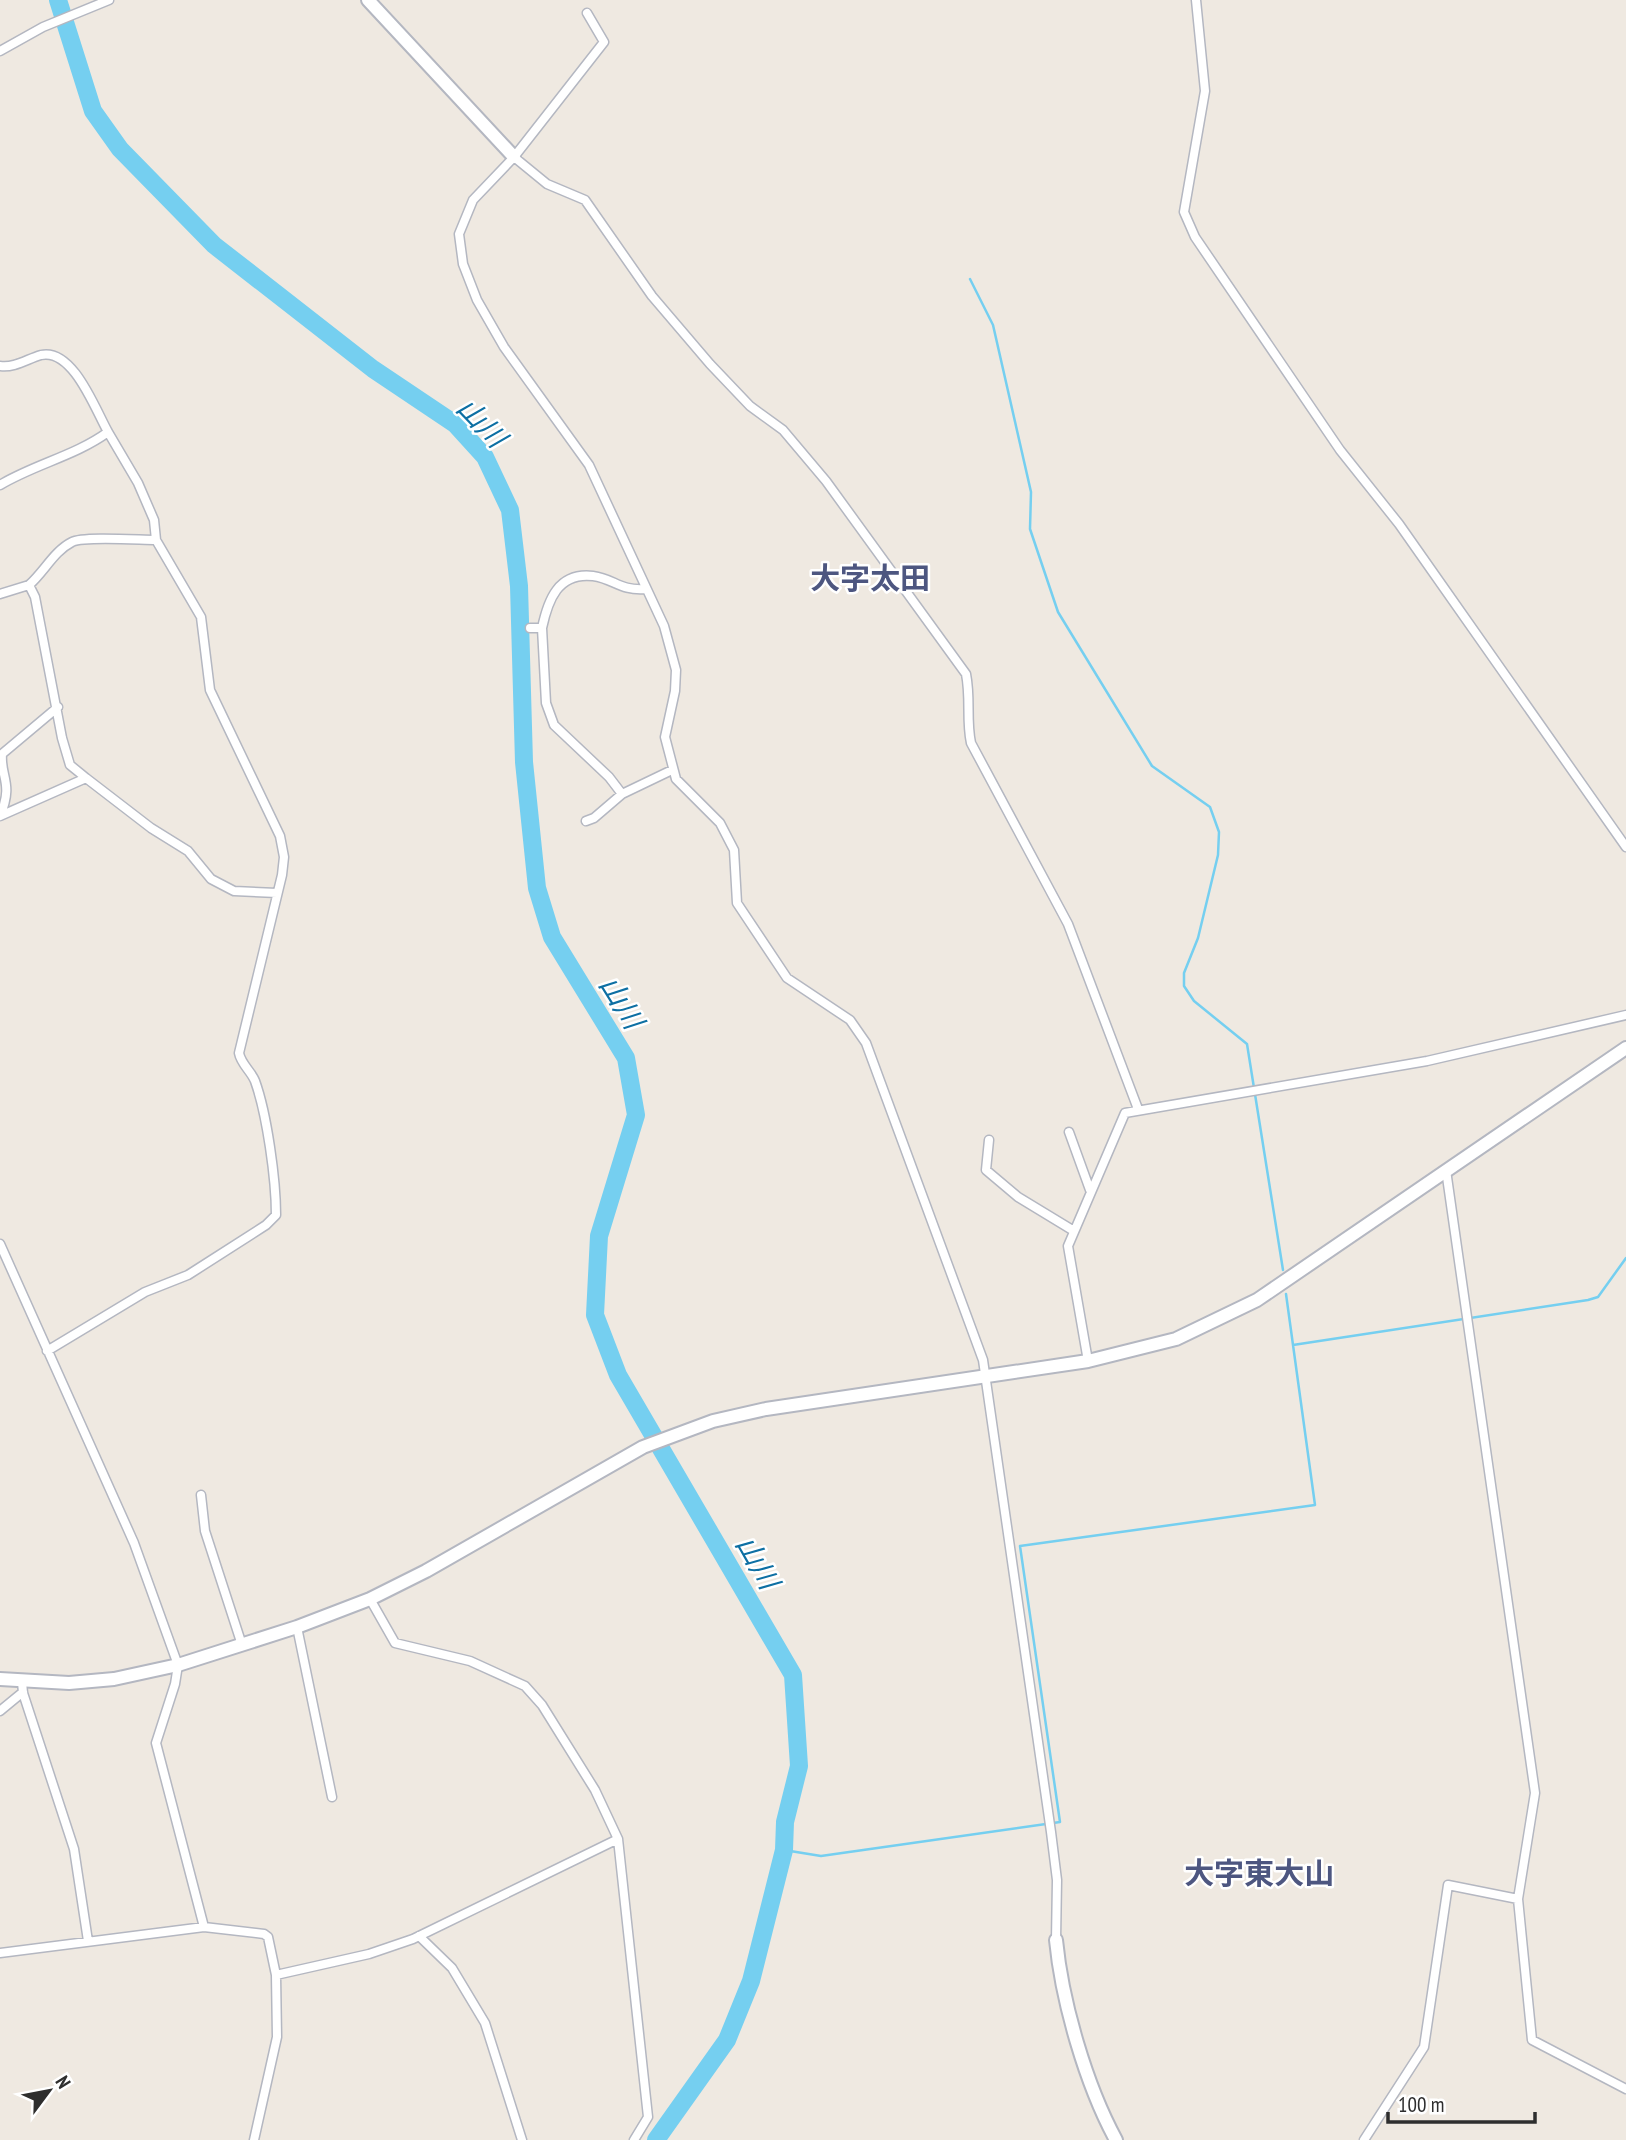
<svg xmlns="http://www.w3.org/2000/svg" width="1626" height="2140" font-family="'PT Sans Narrow','Noto Sans JP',sans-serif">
<rect width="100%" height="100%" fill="#efe9e1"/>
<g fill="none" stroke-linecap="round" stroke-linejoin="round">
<path stroke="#75cff0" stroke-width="2.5" d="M970 279 993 325 1031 492 1030 529 1058 612 1152 766 1210 807 1219 832 1218 855 1198 938 1184 973V986L1194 1001 1247 1044 1283 1270
M1293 1345 1588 1300 1598 1297 1626 1258
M784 1850 821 1856 1060 1822 1020 1546 1315 1505 1286 1294"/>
<path stroke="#75cff0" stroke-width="18" d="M58 0 93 111 120 149 214 245 373 369 455 424 485 457 510 510 519 586 524 762 537 888 552 937 626 1058 636 1115 599 1236 595 1315 618 1375 793 1675 799 1766 785 1822 784 1850 751 1981 727 2040 656 2140"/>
<g stroke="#b4b7c1" stroke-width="11">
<path id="street" d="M1196 0 1205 91 1184 212 1195 237 1340 450 1399 524 1626 847
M587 13 604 42 514 157 473 200 459 234 463 264 477 300 504 347 589 465 664 626 676 670 675 691 665 737 676 779 720 823 734 850 737 903 787 978 850 1020 866 1043 983 1360 1051 1832 1057 1880 1056 1940
M0 51 43 27 109 0
M514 157 547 184 585 200 652 296 710 364 750 406 783 430 826 481 966 674C971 699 966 720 971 743L1068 924 1138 1109
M0 366C15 368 27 359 41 355 73 348 95 409 108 432 75 456 35 464 0 485
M29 585C44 572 54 551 72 542 83 536 140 540 156 540
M0 594 29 585 35 597 62 738 70 765 86 778
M530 628H542C548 600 558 572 593 576 615 579 619 591 646 589
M542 628 546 703 554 725 609 777 622 794
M0 816 86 778 151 828 188 851 211 879 234 891 277 893
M0 816C14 783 0 777 2 754L58 707
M586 821 594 818 622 794 672 770
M1069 1132 1090 1190
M989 1140 986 1170 1018 1197 1074 1231
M1446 1170 1535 1793 1518 1899 1532 2040 1626 2089
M0 1244 134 1543 178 1665 175 1684 156 1743 204 1927
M47 1351 145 1292 188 1275 266 1225 276 1215C276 1180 267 1114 255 1081 251 1071 241 1064 239 1053L282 875 284 857 280 836 210 690 201 617 156 540 154 520 138 483 108 432
M1088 1361 1068 1246 1125 1113 1427 1061 1626 1015
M201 1495 205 1531 242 1645
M370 1599 395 1643 470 1661 525 1686 542 1705 595 1790 618 1839 648 2117 634 2140
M297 1627 332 1797
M22 1682 23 1693 74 1849 88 1941
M0 1711 23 1692
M419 1936 452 1968 485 2023 522 2140
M0 1953 204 1927 264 1934 268 1937 276 1975 277 2037 254 2140
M276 1975 369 1954 413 1939 618 1839
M1364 2140 1424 2047 1448 1885 1518 1899"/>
</g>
<g stroke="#b4b7c1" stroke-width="16">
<path id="secondary" d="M368 0 514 157
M0 1679 69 1683 114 1679 178 1665 297 1627 370 1599 426 1571 643 1447 713 1421 766 1409 1088 1361 1176 1339 1257 1300 1626 1048
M1056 1940C1062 2002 1086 2085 1116 2140"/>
</g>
<use href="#street" stroke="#fff" stroke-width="8"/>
<use href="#secondary" stroke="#fff" stroke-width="12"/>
</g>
<g text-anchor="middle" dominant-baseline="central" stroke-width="5" stroke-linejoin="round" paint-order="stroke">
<g font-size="28" font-style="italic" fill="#0d6fa3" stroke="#fff">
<text transform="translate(482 422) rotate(46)">山川</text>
<text transform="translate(622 1002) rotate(58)">山川</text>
<text transform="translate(758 1562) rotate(60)">山川</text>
</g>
<g font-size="30" font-weight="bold" fill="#4d5680" stroke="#fff">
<text x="870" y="577">大字太田</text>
<text x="1259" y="1872">大字東大山</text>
</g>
</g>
<g transform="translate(49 2091) rotate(58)" stroke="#ffffff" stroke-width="5" paint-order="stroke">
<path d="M0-5L12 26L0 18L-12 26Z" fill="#2e2e2e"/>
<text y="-10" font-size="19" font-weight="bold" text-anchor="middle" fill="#2e2e2e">N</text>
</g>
<path d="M1388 2112v10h147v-10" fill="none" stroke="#2e2e2e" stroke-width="3.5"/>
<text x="1398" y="2112" font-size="21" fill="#2e2e2e" stroke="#ffffff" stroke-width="5" paint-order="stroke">100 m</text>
</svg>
